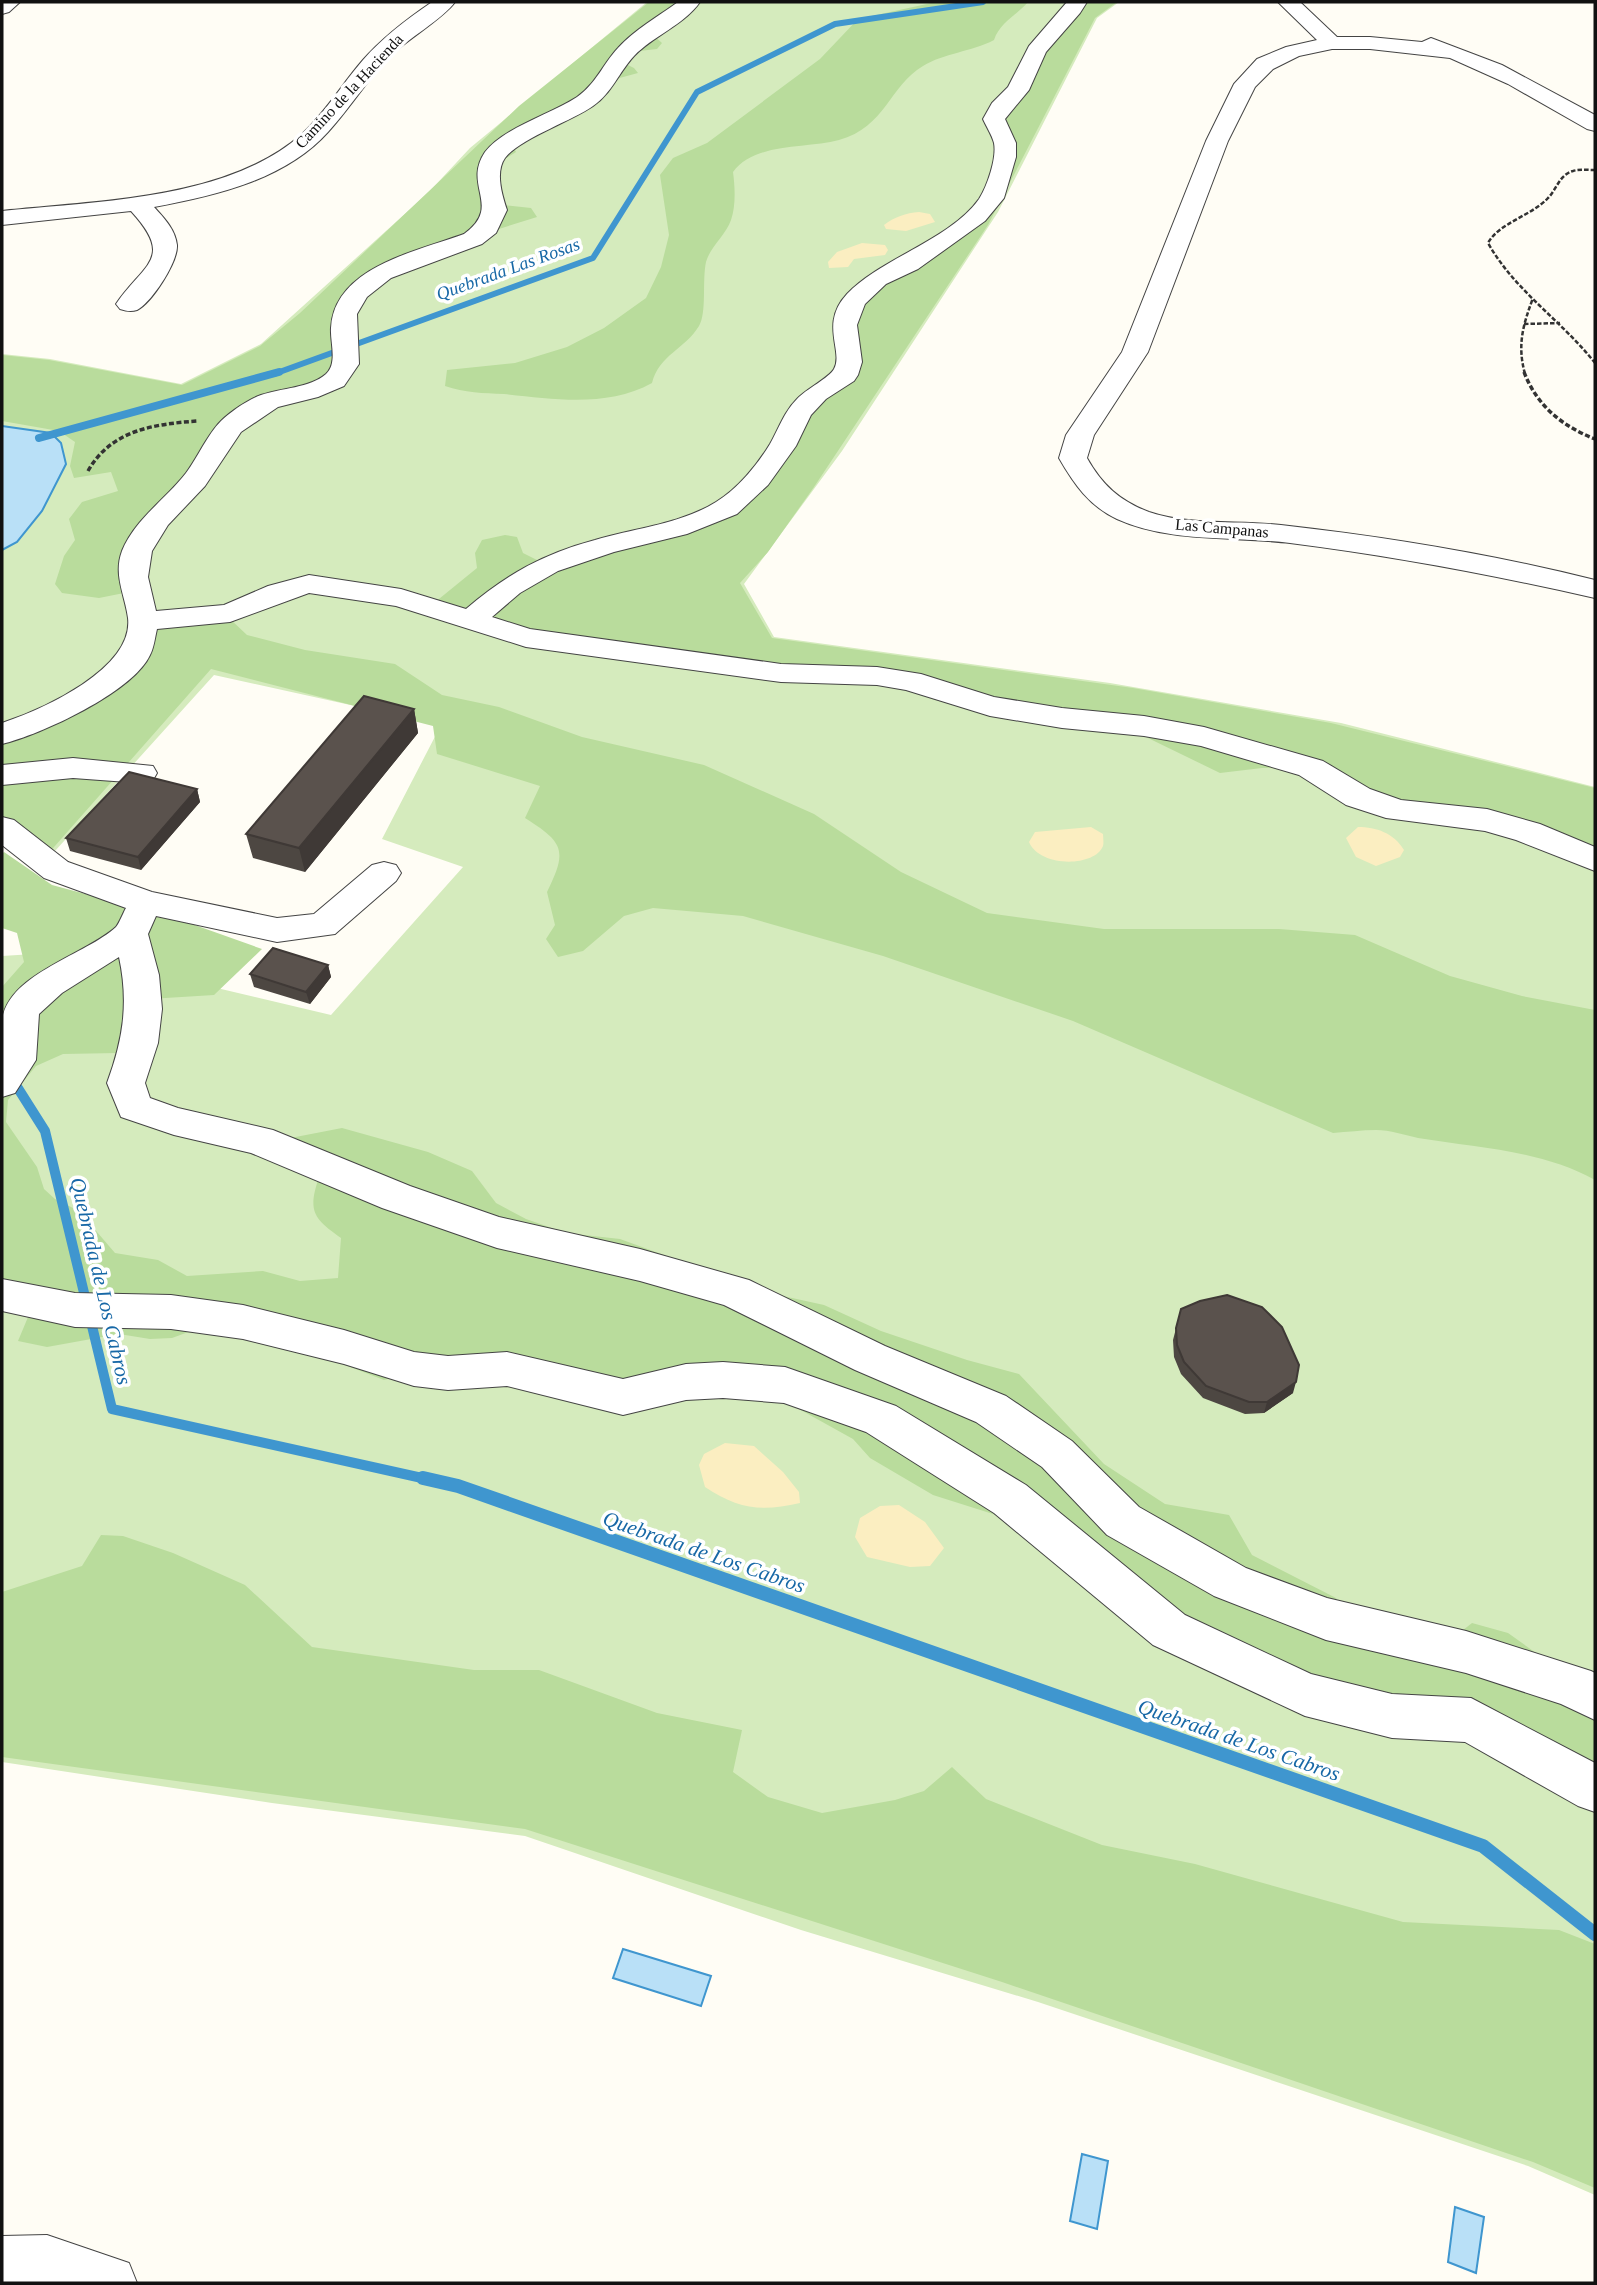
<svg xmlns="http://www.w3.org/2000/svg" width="1597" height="2285" font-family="Georgia,serif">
<rect width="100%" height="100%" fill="#fffdf5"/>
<path fill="#d5ebbd" d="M647 2H1119L1097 18 998 212 842 451 744 584 774 637 1110 683 1341 723 1595 787V2195L1528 2166 1038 2002 801 1930 525 1836 272 1803 2 1762V956L65 952 331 1015 463 867 382 839 441 725 214 675 55 851 2 813V354L50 359 181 384 261 344 428 193 470 148Z"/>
<path fill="#b9dc9c" d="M649 2H687L675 9 652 34 662 43 657 49 621 53 620 61 634 68 638 73 601 83 511 143 516 152 486 171 502 205 531 208 537 217 470 238 355 292 332 379 266 400 192 479 129 592 99 598 62 593 55 584 64 556 75 540 69 519 82 502 118 491 111 472 74 478 70 466 75 442 59 431 2 421V355L49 360 182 385 260 346 300 313 519 106Z
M936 2H1028C1016 16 1000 22 994 40 971 52 944 53 923 66 889 86 886 127 839 140 806 149 755 142 733 172 735 187 736 206 731 220 726 235 710 247 706 262 702 280 707 313 699 326 685 349 659 355 652 383 607 408 553 399 504 394 483 393 465 393 445 386L447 370 515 363 567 347 604 328 646 298 661 267 669 235 660 175 673 158 707 143 820 59 858 19Z
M1079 2H1117L1095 18 988 225 814 487 768 552 740 583 772 638 1133 688 1331 723 1595 788V859L1529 831 1398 809 1311 767 1262 768 1220 773 1113 721 1062 717 910 680 527 637 434 603 477 568 475 553 482 540 505 535 517 537 523 553 551 567 730 509 795 429 849 376 858 302 996 199 998 119 1034 60Z
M229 618 247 635 305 650 395 664 442 695 499 707 582 737 704 765 814 814 901 872 987 913 1104 929H1279L1355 935 1450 976 1522 996 1595 1010V1180C1541 1150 1479 1148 1418 1138 1405 1135 1390 1130 1376 1130 1362 1130 1347 1132 1333 1133L1073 1021 883 956 743 916 653 908 624 916 583 951 558 957 546 939 555 925 547 892C567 851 565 843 525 818L540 786 437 754 433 726 211 669 47 855 2 822V738L46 723 108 688 146 625Z
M4 852 52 885 175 918 262 949 214 995 133 1000 118 1053 63 1054 36 1066 8 1100 6 1122 37 1167 44 1189 55 1199 79 1211 115 1253 158 1260 187 1276 263 1271 300 1281 338 1278 341 1238C312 1218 308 1210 319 1177L275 1141 342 1128 428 1152 472 1171 496 1203 526 1219 566 1233 620 1239 664 1255 734 1297 783 1296 824 1305 881 1331 967 1360 1019 1374 1104 1464 1165 1504 1229 1515 1252 1555 1336 1598 1360 1636 1434 1653 1472 1623 1508 1633 1595 1695V1797L1547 1786 1410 1704 1236 1654 1015 1521 933 1495 870 1458 853 1439 736 1374 627 1389 448 1363 384 1380 327 1358 202 1327 172 1338 150 1339 119 1334 47 1347 18 1341 36 1298 2 1284V987L24 962 17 933 2 928V854Z
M101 1535 123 1536 173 1553 245 1585 312 1647 474 1670H539L657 1713 742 1730 733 1772 768 1797 822 1813 895 1800 924 1791 952 1767 986 1799 1102 1845 1195 1864 1403 1922 1559 1930 1595 1944V2188L1533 2162 1002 1982 525 1829 2 1757V1592L82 1566Z"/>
<path fill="#fbeec1" d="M919 212 930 214 935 222 906 231 886 229 884 225C894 217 906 213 919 212Z
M862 243 885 245 888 250 885 255 854 259 848 267 829 268 828 262 837 252Z
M1091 827 1103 834C1103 838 1104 842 1103 846 1095 867 1040 868 1029 842L1035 832Z
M1358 827C1376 827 1394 833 1404 850L1400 857 1376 866 1356 857 1346 838Z
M725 1443 754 1446 783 1472 799 1492 800 1503C761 1512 738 1509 705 1487L699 1465 704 1454Z
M899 1505 925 1522 944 1548 930 1566 910 1567 867 1557 855 1537 860 1518 880 1506Z"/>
<path fill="#b9e0f7" stroke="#3f96cf" stroke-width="2" d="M2 426 51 433 61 443 66 464 42 511 17 542 2 550Z
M623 1949 711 1976 701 2006 613 1978Z
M1082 2154 1108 2161 1097 2229 1070 2221Z
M1455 2207 1484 2217 1476 2273 1448 2262Z"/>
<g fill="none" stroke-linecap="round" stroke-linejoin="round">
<path stroke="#3f96cf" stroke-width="6" d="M274 374 593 258 697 92 835 24 983 2"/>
<path stroke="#3f96cf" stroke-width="8" d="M39 438 279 372"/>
<path stroke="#3f96cf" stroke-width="10" d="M2 1063 45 1131 112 1409 431 1480"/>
<path stroke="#3f96cf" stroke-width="14" d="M423 1478 458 1486 1483 1846 1595 1934"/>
<g stroke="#444" stroke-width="2">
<path id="minor" d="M2 2H20L9 12 2 14Z
M432 2H455C444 18 406 40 389 57 367 80 350 108 328 132 285 180 214 196 154 207 164 218 175 229 177 245 178 262 152 302 137 310 131 312 126 311 120 309L116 304C144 263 175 259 131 211L2 225V211C95 201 228 200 302 134 326 112 342 84 363 60 383 37 407 19 432 2Z
M678 2H700C684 25 653 36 634 56 619 72 612 93 593 106 572 121 519 139 505 158 495 172 502 195 507 210L496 233 482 244 391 278 367 297 357 314 359 364 344 386 318 397 278 407 241 432 205 486 168 525 152 551 148 577 156 611 224 605 268 586 309 575 401 589 466 609C507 574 543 554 595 540 635 528 681 524 716 502 737 490 758 464 770 444 779 428 784 412 797 399 806 389 829 378 834 369 844 351 819 324 847 294 881 258 950 240 979 199 987 187 997 158 994 143 992 135 986 126 983 119L992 103 1008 87 1029 46 1067 2H1087L1080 13 1046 52 1029 90 1005 119 1016 143V157L1004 198 985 221 918 269 886 284 865 304 857 325 862 362 858 375 854 381 826 399 811 415 796 446 768 485 737 514 687 534 614 552 558 571 520 593 492 617 530 629 781 664 877 667 921 674 994 697 1062 708 1144 716 1204 727 1323 761 1370 789 1401 800 1487 809 1540 824 1595 847V871L1516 840 1485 831 1386 818 1346 805 1299 775 1201 746 1144 736 1062 728 990 716 906 690 877 685 781 682 526 647 396 606 309 593 230 622 157 629C155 637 154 648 150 655 133 692 40 735 2 744V723C41 710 134 669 128 618 125 595 113 575 122 551 135 519 166 499 186 473 198 457 207 435 221 421 230 412 249 399 261 395 281 388 310 388 326 374 338 363 330 342 331 328 334 267 418 251 464 234 503 206 462 186 485 152 503 128 551 114 577 97 596 84 603 64 618 48 634 30 659 16 678 2Z
M1278 2H1300L1337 37H1370L1422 42 1431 38 1502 65 1595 115V131L1587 129 1508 84 1450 58 1370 49H1332L1299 56 1273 69 1255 87 1228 141 1148 352 1094 435 1087 458C1102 485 1120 501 1149 512 1190 526 1239 520 1281 525 1387 537 1492 554 1595 580V598C1494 575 1393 556 1290 543 1233 536 1170 543 1117 519 1089 506 1074 484 1059 458L1066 435 1122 352 1206 141 1234 84 1257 59 1286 47 1317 40Z
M73 758 153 766 157 773 153 780 141 783 73 778 2 785V765Z
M2 817 14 820 68 862 152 892 277 918 314 914 372 865 384 862 396 865 401 873 396 881 335 934 277 942 156 916 148 934 159 975 162 1009 158 1043 145 1083 150 1098 178 1108 273 1130 410 1186 499 1217 640 1249 749 1280 885 1346 1006 1396 1072 1441 1139 1507 1246 1568 1327 1598 1466 1631 1591 1671 1595 1673V1720L1561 1704 1466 1673 1326 1640 1214 1596 1107 1535 1042 1467 976 1422 855 1370 724 1305 640 1281 497 1248 382 1208 251 1153 174 1135 121 1117 107 1083C123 1040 129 1003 119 957L62 993 39 1014 36 1060 15 1093 2 1097V1022C6 974 86 955 116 927 120 922 123 913 126 908L44 878 2 845Z
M2 1279 75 1293 171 1295 243 1305 344 1330 414 1352 448 1356 507 1352 623 1379 686 1364 723 1362 785 1367 896 1406 1026 1485 1185 1615 1311 1674 1392 1694 1471 1698 1595 1763V1812L1578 1806 1465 1742 1392 1738 1305 1716 1153 1645 994 1513 866 1432 784 1403 723 1398 686 1400 623 1415 507 1386 448 1390 414 1386 344 1364 243 1339 171 1329 75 1327 2 1311Z
M47 2235 129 2263 137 2283H2V2236Z"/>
</g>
<path stroke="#333" stroke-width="2.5" stroke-dasharray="4.5 2" stroke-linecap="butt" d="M1595 170C1588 170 1579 169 1573 171 1559 175 1557 189 1548 198 1531 216 1499 223 1488 243 1515 291 1561 320 1595 363
M1524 324 1560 323
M1525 374C1517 345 1523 325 1533 298"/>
<path stroke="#333" stroke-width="3.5" stroke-dasharray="5 2.5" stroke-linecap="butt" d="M1524 372C1537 406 1562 426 1595 439
M88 471C111 430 154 424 198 421"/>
<use href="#minor" fill="#fff" fill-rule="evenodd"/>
</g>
<path fill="#4d4742" d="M414 709 418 733 305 872 253 858 246 834Z
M197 789 200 802 141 870 70 851 66 838Z
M328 965 331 977 310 1004 254 987 250 974Z
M1181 1309 1293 1393 1264 1413 1245 1414 1203 1398 1181 1374 1174 1357 1173 1340Z"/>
<path fill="#3f3936" d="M414 709 418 733 305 872 299 848Z
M197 789 200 802 141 870 138 857Z
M328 965 331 977 310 1004 306 992Z
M1296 1382 1293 1393 1264 1413 1267 1402Z"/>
<path fill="#5a524d" stroke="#3f3936" stroke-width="2" d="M364 696 414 709 299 848 246 834Z
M129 772 197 789 138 857 66 838Z
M273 948 328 965 306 992 250 974Z
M1227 1295 1262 1307 1282 1327 1299 1365 1296 1382 1267 1402H1249L1206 1386 1184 1362 1177 1345 1176 1328 1181 1309 1200 1301Z"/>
<g text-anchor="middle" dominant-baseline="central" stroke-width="7" stroke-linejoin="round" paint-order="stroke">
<g font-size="16" fill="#111" stroke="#fff">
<text transform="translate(349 91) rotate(-47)">Camino de la Hacienda</text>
<text transform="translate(1222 528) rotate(5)">Las Campanas</text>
</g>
<g font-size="18" font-style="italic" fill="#1768a6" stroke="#fff">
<text transform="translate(508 269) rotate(-20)">Quebrada Las Rosas</text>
</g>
<g font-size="21" font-style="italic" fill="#1768a6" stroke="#fff">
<text transform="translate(101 1281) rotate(77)">Quebrada de Los Cabros</text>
<text transform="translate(704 1552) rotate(19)">Quebrada de Los Cabros</text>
<text transform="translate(1239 1740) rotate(19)">Quebrada de Los Cabros</text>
</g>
</g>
<rect width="1597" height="2285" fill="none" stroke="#111111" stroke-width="7"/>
</svg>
